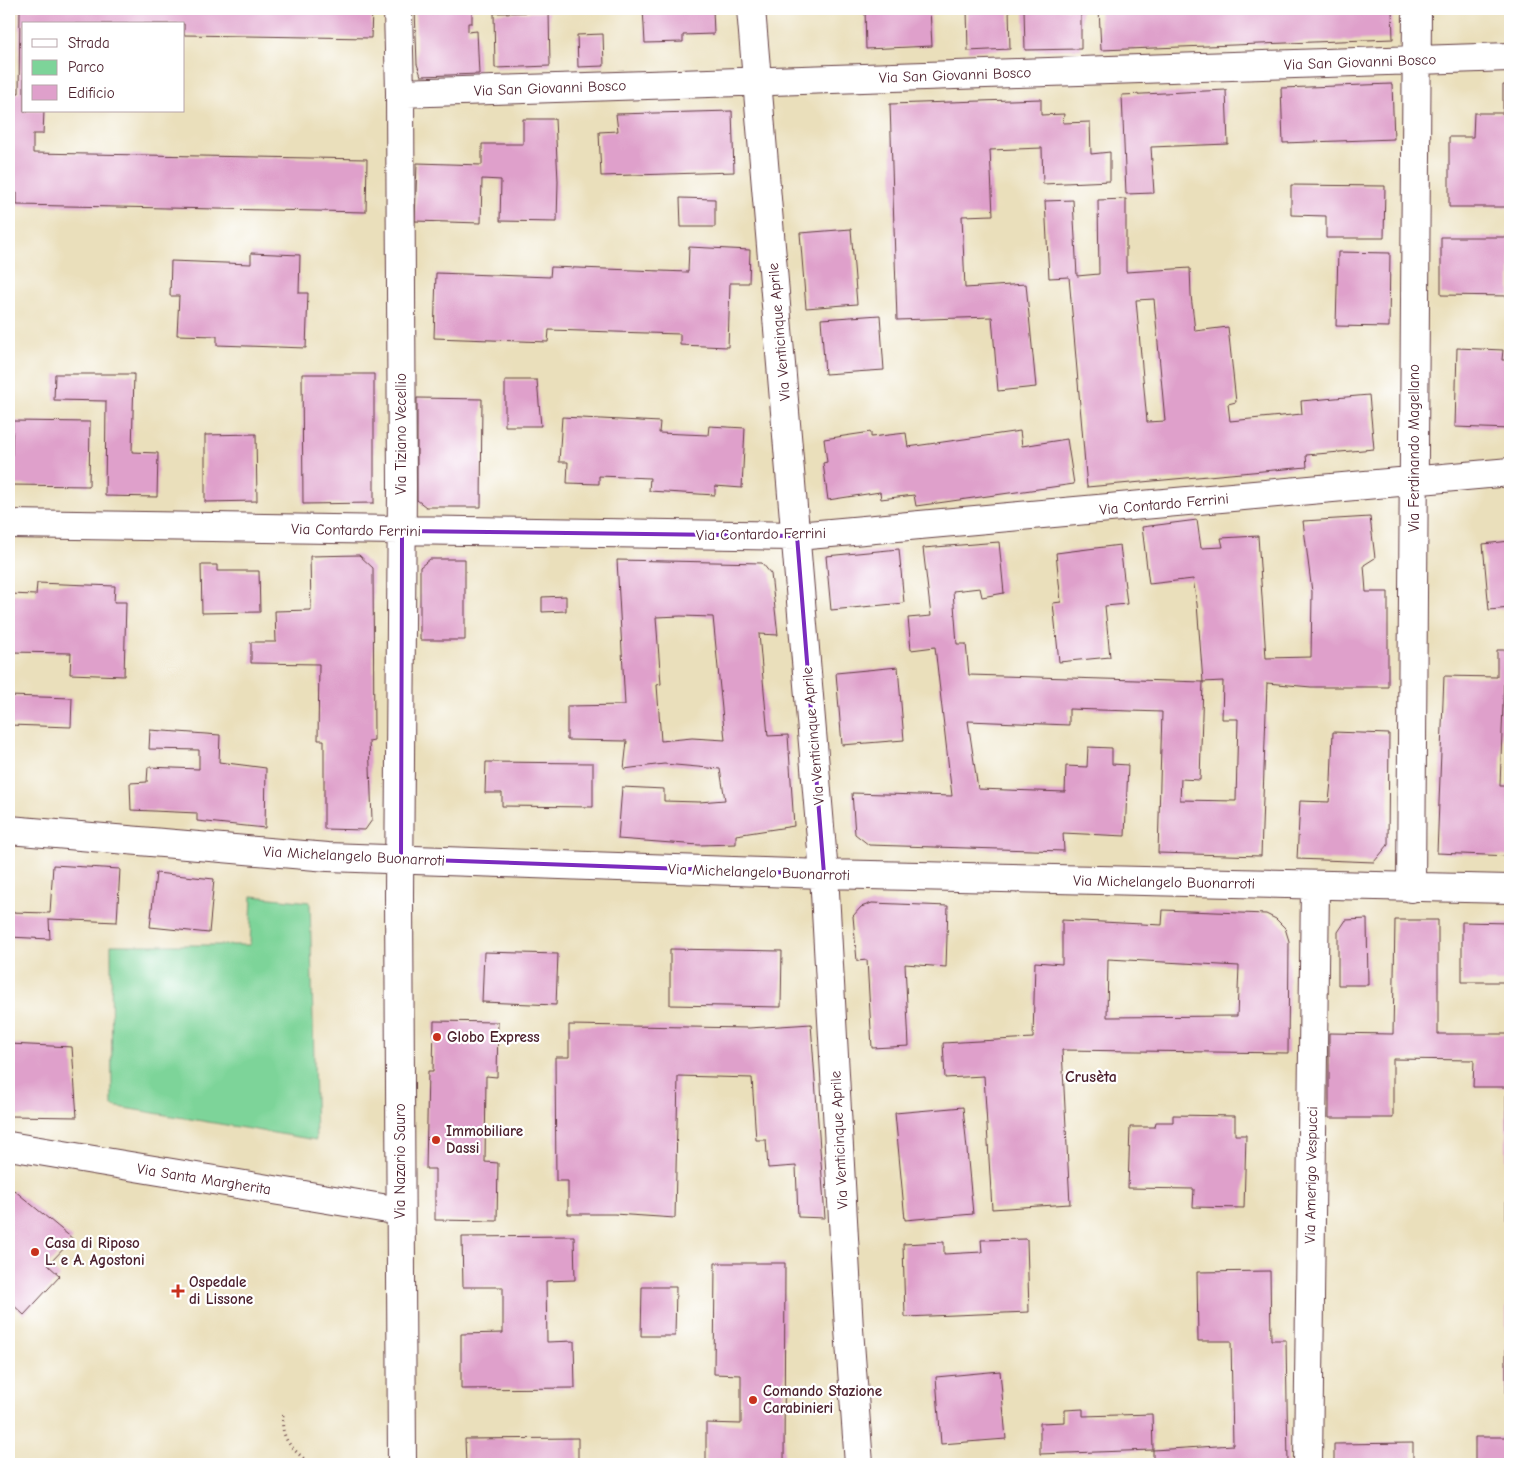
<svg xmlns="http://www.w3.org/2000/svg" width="1519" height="1473" font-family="'Comic Neue',sans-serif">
<rect width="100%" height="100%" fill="#fff"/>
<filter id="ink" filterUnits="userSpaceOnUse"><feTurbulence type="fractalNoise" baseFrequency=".02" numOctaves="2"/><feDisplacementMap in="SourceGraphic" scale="10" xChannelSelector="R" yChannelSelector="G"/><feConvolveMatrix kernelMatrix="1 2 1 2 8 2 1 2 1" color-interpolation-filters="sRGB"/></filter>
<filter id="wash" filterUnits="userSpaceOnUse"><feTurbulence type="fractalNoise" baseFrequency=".0096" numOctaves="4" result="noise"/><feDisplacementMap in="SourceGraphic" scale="20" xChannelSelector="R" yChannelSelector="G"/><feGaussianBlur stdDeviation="1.12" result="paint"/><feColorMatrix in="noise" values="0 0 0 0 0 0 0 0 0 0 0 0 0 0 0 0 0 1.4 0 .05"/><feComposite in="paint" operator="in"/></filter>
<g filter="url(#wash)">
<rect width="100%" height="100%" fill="#eadfbb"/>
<path fill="#7dd499" stroke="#647a62" d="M252 896 310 902 316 1140 112 1106 111 945H250Z"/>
<g id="blocks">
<path fill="#dfa0cb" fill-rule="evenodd" d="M20 9H372L371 38 184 35V24H24V111H44L43 134H33V153L367 159 366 212 17 205V193H9V93H19Z
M415 9H472V23H468V32L477 31 479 74 421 76 417 64Z
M643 9H713L714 34 683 35V42L645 43Z
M865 9H930L932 46 866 49Z
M967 9H1009L1010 49 968 51Z
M1024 9H1081V49L1025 50Z
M1099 9H1392L1393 39 1101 50Z
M549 12 550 66 495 68 494 13Z
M603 34 604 66 578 67 577 35Z
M1392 84 1394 139 1283 143 1281 88Z
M1503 85H1510V207H1449V137H1473L1474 113H1503Z
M1226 90 1228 144 1151 147 1154 193 1126 194 1122 95Z
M1041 99V115L1064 114 1063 123 1090 122 1091 154 1110 152V181L1043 184 1042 148 990 150 993 215 962 216 965 288 1026 284 1036 387 998 391 992 317 897 320 890 104Z
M732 111 734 172 601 176 599 132 618 131 616 114Z
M523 119H555L558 181 557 222 500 221 501 180 482 179 481 223 415 221 417 163 482 165V144H523Z
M1291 185 1385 186 1384 238H1326V216L1291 215Z
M680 198 715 199V227H681Z
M1126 199V272L1190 268 1191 295 1195 331 1228 327 1236 402 1228 404 1230 421 1302 414 1301 401 1369 395 1374 449 1306 455 1307 467 1087 487 1069 277 1049 278 1045 201 1073 200 1077 276 1099 274 1098 200ZM1154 299 1165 421 1147 422 1136 300Z
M851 229 857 304 806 308 800 233Z
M1441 237H1510V296L1441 295Z
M689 247 750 250 749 283H730L728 347 680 345V334L549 330 548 342 434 338 436 273 550 277 551 267 688 272Z
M1338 252 1390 253 1389 327 1336 326Z
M251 253 300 255 299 293H308L306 348 217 345V336L177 335 179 296H170L171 261 251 264Z
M880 315 884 370 825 374 821 319Z
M1457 348 1503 350 1502 360H1510V429L1455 427Z
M55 374H134L132 452 158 453 157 497 105 496 106 401 54 400Z
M302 374H374V503L303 504Z
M505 380H537L541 426H505Z
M417 398 482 399 481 507H426L417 500Z
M562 417 660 422 659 433 708 435 709 426 745 428 742 488 715 486V495L649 491 650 478 599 476V484L567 483 568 462H559Z
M13 421 90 422 89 486 11 485Z
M1020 431 1022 446 1067 439 1074 484 916 506 914 495 881 499 880 492 828 500 823 463 827 462 824 439 871 432V437L906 433 908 447Z
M256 434 257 501 205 502V435Z
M1370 517 1375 558 1364 565 1366 592H1388V687H1311L1267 683 1261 856 1158 853 1162 712 1069 709V725L968 721 978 789 1065 792 1066 766 1087 767 1088 747 1112 748V764L1128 765 1125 836 1063 833 1064 851 869 845 855 834 852 793 952 796 935 647 911 650 908 618 931 616 923 548 999 542 1004 593 982 597 980 588 953 591 957 644H966L969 675 1203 682 1197 604 1193 579 1149 584 1142 527 1197 520 1201 548 1223 547 1221 538 1258 536 1266 658 1311 657 1312 592 1303 521ZM1223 681 1222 719H1238L1236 801 1180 800 1181 779 1200 780 1203 682Z
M1510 541V608L1489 610 1483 544Z
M1120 545 1127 604 1105 606 1110 657 1059 662 1053 603 1061 602 1056 553Z
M899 549 904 603 831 610 826 556Z
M359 555 373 568 374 740 369 741 372 820 365 830 324 829V740H318L319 664 251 663V642H276L275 611 311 610 310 556Z
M430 559H465V640H420V567Z
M617 560 762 563 771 574 778 635 759 634 768 736 788 735 794 826 736 835V844L699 845 618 839 622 787 664 789V801L699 802 725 800 720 769 664 764 624 769 627 741 567 740V706L625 705ZM681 616 713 617 725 740 692 738 661 741 657 685 661 684 656 617Z
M201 565H217V571H259L260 612 202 613Z
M37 583 115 586 114 602H126L124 676 70 674 71 653 9 652V594L36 595Z
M566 596V611L542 612V597Z
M1497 650H1510V678H1504L1500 786H1510V856L1437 853 1444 676 1497 677Z
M898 667 904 740 842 745 836 673Z
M9 696 72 698 71 727 9 725Z
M150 730 220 735 219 762 266 768 265 828 197 821V813L131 810 130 783 147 782 148 767 199 769V750L149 749Z
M1333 732 1389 734 1388 845 1374 862 1297 859 1300 801 1329 802 1331 781Z
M486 762 593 763V807L502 806V793H485Z
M53 865 120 869 117 922 49 919 50 939 9 937V912L50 913Z
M156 873 214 879 209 933 150 927Z
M872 903 948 906 946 967 905 964 909 1046 872 1048 867 960 857 961 853 916 861 907Z
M1163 910 1266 914 1276 919 1285 928 1289 941 1288 1053 1062 1050 1070 1204 992 1209 984 1076 945 1078 943 1043 1033 1038 1035 962 1062 964V920L1162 925ZM1108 959 1239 966 1237 1016 1107 1017Z
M1367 919 1368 985H1338V932L1346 920Z
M1395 920H1438V1034H1510V1464H1475V1437H1506V1087H1473L1474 1060 1393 1059V1118H1329V1033L1393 1034Z
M1462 922 1510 923V982H1462Z
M670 949 782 951 781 1007 670 1005Z
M484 952 558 954 556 1005 482 1002Z
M434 1021 498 1022 497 1077 486 1076 485 1162 498 1163 497 1221 435 1220V1169H426L428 1071H433Z
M811 1024 825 1218 798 1217 796 1166 768 1168 766 1140H756L752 1078 678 1076 675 1218 614 1214H568V1181H556L555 1057H569V1025L749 1028Z
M9 1044 72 1047 77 1117 9 1116Z
M963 1107 973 1214 905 1220 895 1113Z
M1173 1115 1235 1116V1135H1246L1244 1208 1193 1207 1194 1189 1128 1188 1130 1127H1155L1156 1122H1173Z
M14 1190 73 1239 48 1265 60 1276 24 1315 9 1301V1197Z
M574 1236 575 1280 546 1281 547 1342 574 1341 575 1388 461 1389V1334L503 1333V1287H463L462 1237Z
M1027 1239 1029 1312 905 1317 903 1244 944 1242V1254L982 1252 981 1240Z
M715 1263H785L784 1464H706V1423L741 1424V1375L714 1374Z
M1270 1271 1271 1340H1286L1288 1464H1153V1450L1233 1445 1231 1341H1198L1197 1272Z
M642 1287H676L675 1336H641Z
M1000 1371 1006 1439 941 1444 936 1377Z
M1083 1409V1416L1152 1414 1153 1450 1040 1454V1423L1065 1422V1410Z
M578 1438V1464H466L465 1439Z
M1413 1443V1464H1334V1444Z"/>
</g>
</g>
<g filter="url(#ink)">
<use href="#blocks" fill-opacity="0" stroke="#623c41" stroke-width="1"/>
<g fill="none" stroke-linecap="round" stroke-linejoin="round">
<g stroke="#623c41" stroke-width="30">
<path id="minor" d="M398 9 400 93 402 486 399 895 402 1464
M751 9 824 874 849 1329 859 1464
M400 93 1510 57
M9 524 797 536 1510 472
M9 830 328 857 824 874 1510 889
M1411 888 1417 9
M9 1146 400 1211
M1308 1464 1315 885"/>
</g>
<path stroke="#623c41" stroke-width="3" stroke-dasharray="1 4" stroke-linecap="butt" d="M283 1415C280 1440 292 1448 310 1464"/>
<use href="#minor" stroke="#fff" stroke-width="28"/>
</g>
</g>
<path fill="none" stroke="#7b2cbf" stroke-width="4" stroke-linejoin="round" d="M402 531 797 536 824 874 401 859Z"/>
<g fill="#c8321e" stroke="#fff" stroke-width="2">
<circle cx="437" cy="1037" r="5"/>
<circle cx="436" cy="1140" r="5"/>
<circle cx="35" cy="1252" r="5"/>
<path d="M175.5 1283.5h5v5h5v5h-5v5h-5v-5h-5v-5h5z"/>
<circle cx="753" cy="1400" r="5"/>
</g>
<g text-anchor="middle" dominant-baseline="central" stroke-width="4.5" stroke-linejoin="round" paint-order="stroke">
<g font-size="15" fill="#4a1f2b" stroke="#fff">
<text transform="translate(1360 62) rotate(-2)">Via San Giovanni Bosco</text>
<text transform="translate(955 75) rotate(-2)">Via San Giovanni Bosco</text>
<text transform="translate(550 88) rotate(-2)">Via San Giovanni Bosco</text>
<text transform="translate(779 332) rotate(-95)">Via Venticinque Aprile</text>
<text transform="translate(401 434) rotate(-90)">Via Tiziano Vecellio</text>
<text transform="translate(1414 448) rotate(-90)">Via Ferdinando Magellano</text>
<text transform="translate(1164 504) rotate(-5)">Via Contardo Ferrini</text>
<text transform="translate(356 530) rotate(1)">Via Contardo Ferrini</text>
<text transform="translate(761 534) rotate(-1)">Via Contardo Ferrini</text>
<text transform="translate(813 736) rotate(-95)">Via Venticinque Aprile</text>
<text transform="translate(354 856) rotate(3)">Via Michelangelo Buonarroti</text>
<text transform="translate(759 872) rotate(2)">Via Michelangelo Buonarroti</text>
<text transform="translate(1164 882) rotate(1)">Via Michelangelo Buonarroti</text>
<text transform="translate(839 1140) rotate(-93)">Via Venticinque Aprile</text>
<text transform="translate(400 1161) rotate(-90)">Via Nazario Sauro</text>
<text transform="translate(1311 1175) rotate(-89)">Via Amerigo Vespucci</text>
<text transform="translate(204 1179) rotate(9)">Via Santa Margherita</text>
</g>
<g font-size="15" font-weight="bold" fill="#4a1f2b" stroke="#fff" text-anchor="start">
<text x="447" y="1037">Globo Express</text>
<text x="446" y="1131">Immobiliare<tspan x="446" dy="17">Dassi</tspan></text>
<text x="45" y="1243">Casa di Riposo<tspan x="45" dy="17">L. e A. Agostoni</tspan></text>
<text x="189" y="1282">Ospedale<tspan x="189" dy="17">di Lissone</tspan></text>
<text x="763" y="1391">Comando Stazione<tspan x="763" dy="17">Carabinieri</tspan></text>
</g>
<g font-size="16" font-weight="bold" fill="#4a1f2b" stroke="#fff">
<text x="1091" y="1077">Crusèta</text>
</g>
</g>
<rect width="1519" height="1473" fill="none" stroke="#fff" stroke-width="30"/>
<rect x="22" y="22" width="162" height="90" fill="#ffffff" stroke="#b7a5aa"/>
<rect x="32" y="39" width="25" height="8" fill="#ffffff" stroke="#b7a5aa"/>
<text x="68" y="48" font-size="15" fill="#4a1f2b">Strada</text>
<rect x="32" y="60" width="25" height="15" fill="#7dd499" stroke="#b7a5aa"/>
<text x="68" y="72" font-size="15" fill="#4a1f2b">Parco</text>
<rect x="32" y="85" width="25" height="15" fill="#dfa0cb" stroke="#b7a5aa"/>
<text x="68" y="98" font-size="15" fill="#4a1f2b">Edificio</text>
</svg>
